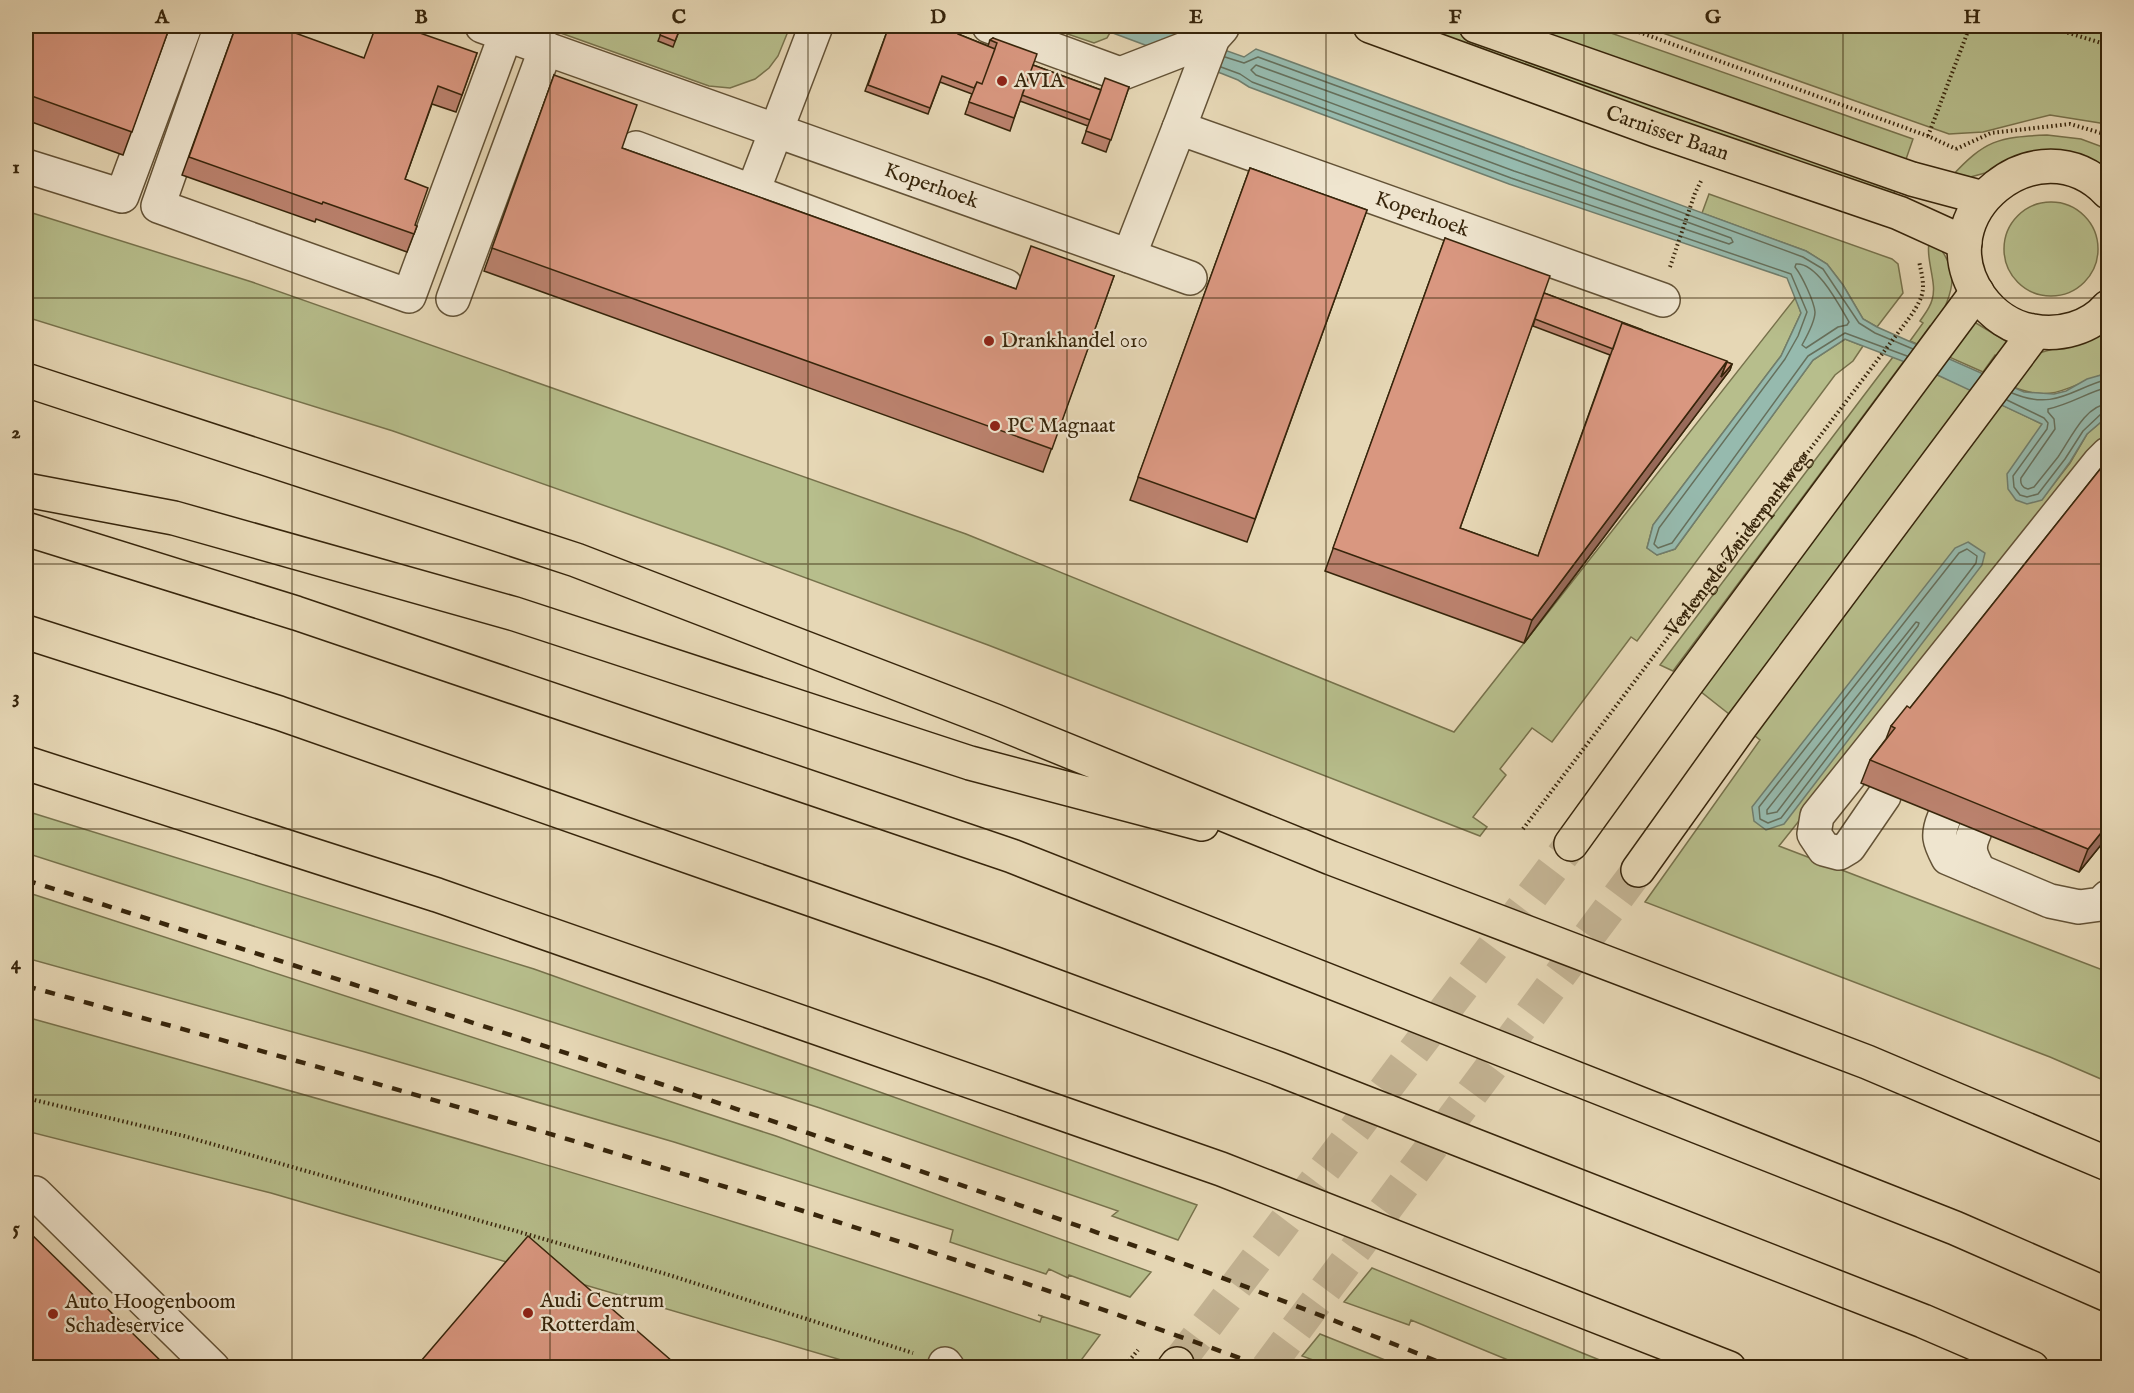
<svg xmlns="http://www.w3.org/2000/svg" width="2134" height="1393" font-family="'IM FELL English',serif">
<rect width="100%" height="100%" fill="#e6d7b5"/>
<filter id="stains"><feTurbulence type="fractalNoise" baseFrequency=".00333" numOctaves="4"/><feColorMatrix values="0 0 0 0 .2 0 0 0 0 .09 0 0 0 0 .02 0 0 0 .5 -.17"/></filter>
<radialGradient id="worn" r=".72"><stop offset=".6" stop-color="#630" stop-opacity="0"/><stop offset="1" stop-color="#630" stop-opacity=".3"/></radialGradient>
<path fill="#b7be8c" stroke="#77724c" stroke-width="1.5" d="M541 26H780L789 29 778 56 769 68 755 79 730 88 709 86Z
M1044 26H1114L1107 38 1094 43Z
M1403 26H1447L1897 185 1892 200Z
M1511 26H1591L1913 139 1904 165Z
M1643 26H2108V127L2100 123 2050 115 1983 132 1949 134Z
M2047 135 2081 139 2108 149V176L2005 163 1985 173 1967 178 1951 177C1985 140 1998 137 2047 135Z
M1709 194 1892 259 1898 264 1903 293 1877 327 1863 319 1843 285 1827 264 1806 251 1702 213Z
M2004 249a47 47 0 1 1 94 0a47 47 0 1 1-94 0Z
M26 211 252 282 966 534 1454 732 1796 297 1801 313 1781 356 1653 525 1647 548 1657 555 1675 549 1813 360 1845 339 1863 346 1853 361 1835 375 1637 641 1631 637 1552 742 1532 728 1500 769 1506 775 1473 817 1487 827 1480 836 988 645 719 546 393 431 26 317Z
M1930 236C1963 271 1954 289 1935 328L1930 326 1917 344 1910 341 1923 323 1920 321C1924 315 1930 308 1932 300 1938 282 1924 259 1930 236Z
M1971 320 2009 343 2000 356 1995 355 1983 372 1949 357Z
M2108 329V373C2069 384 2055 405 2011 386L2032 355 2067 345Z
M1893 357 1904 361 1673 671 1660 665Z
M1931 372 1974 391 1729 714 1700 691Z
M1996 402 2044 425 2042 499 2070 463 2087 434 2108 416V440L2092 453 1779 846 2108 972V1082L2050 1057 1645 902 1760 740 1750 732Z
M26 811 534 969 1197 1205 1178 1240 1112 1216 1118 1211 820 1108 26 853Z
M26 892 776 1136 1151 1272 1130 1297 1069 1275 1068 1278 1049 1269 1046 1274 950 1242 953 1230 674 1142 365 1052 26 958Z
M26 1017C366 1111 706 1207 1040 1322L1042 1316 1038 1315 1100 1335 1076 1367H865L271 1193 26 1131Z
M1372 1268 1617 1367H1525L1411 1320 1409 1325 1344 1302Z
M1320 1334 1395 1364 1405 1367H1332L1302 1356Z"/>
<path fill="#96baae" stroke="#707e6d" stroke-width="1.5" d="M1094 26H1157L1244 57 1256 49 1806 251 1827 264 1843 285 1863 319 1877 327 2024 392 2054 394 2066 391 2087 379 2108 373V416L2087 434 2070 462 2042 500 2027 504 2016 500 2008 489 2007 474 2042 424 1931 372 1845 339 1813 360 1675 549 1657 555 1647 548 1653 525 1781 356 1801 313 1787 278 1509 184 1249 87 1238 80 1223 74Z
M1968 542 1985 553 1982 565 1784 824 1766 830 1754 821 1752 807 1955 548Z"/>
<g fill="none" stroke-linecap="round" stroke-linejoin="round">
<path stroke="#66705c" stroke-width="1.5" d="M1225 57 1244 63 1258 57 1803 257 1823 269 1859 323 1875 333 1913 349
M1256 65 1731 238 1733 242 1729 244 1514 171 1256 75 1251 70Z
M1221 67 1240 74 1252 82 1511 178 1791 274 1807 312 1798 336 1785 359 1659 528 1654 544 1658 548 1672 543 1808 356 1845 333 1907 356
M1796 264C1817 262 1839 305 1849 322L1847 325 1838 327 1806 348 1802 345C1807 336 1815 322 1815 312 1814 301 1802 276 1795 267Z
M2108 387C2086 393 2071 404 2048 409V412L2054 419 2055 429 2021 478C2020 483 2022 488 2028 489L2034 487C2042 477 2050 467 2058 457 2070 440 2085 405 2108 404
M2012 393C2055 411 2071 389 2108 379
M2007 400 2044 418 2048 423 2047 429 2013 476 2014 487 2020 495 2027 497 2038 494 2065 459 2083 431 2102 413 2108 411
M1967 549 1977 556 1976 563 1781 818 1768 823 1760 819 1759 807 1959 553Z
M1916 622 1919 623 1918 626 1777 812 1767 814V810Z"/>
<path stroke="#c3b393" stroke-width="33" stroke-dasharray="33 16" stroke-linecap="butt" d="M1177 1364 1571 844
M1267 1368 1638 870"/>
<g stroke="#635236" stroke-width="36">
<g id="minor">
<path d="M221 26 158 206 409 296 506 34"/>
<path id="s2" d="M482 26 1129 256 1179 128 1663 300"/>
<path d="M989 26 1120 74 1213 38"/>
<path d="M1179 128 1213 38 1222 28"/>
<path d="M636 148 1006 286"/>
<path d="M26 166 122 196 185 26"/>
<path d="M753 191 816 26"/>
<path d="M1129 256 1190 278"/>
<path d="M453 299 546 48"/>
<path d="M1884 796 1849 847 1839 853 1824 849 1814 834 1817 816 2099 463 2108 454"/>
<path d="M1944 818C1937 835 1939 841 1948 858L2050 901 2079 907 2101 904 2108 897"/>
<path d="M1975 831C1967 849 1970 854 1979 871"/>
<path d="M35 1193 213 1368"/>
<path d="M945 1364 948 1368"/>
</g>
</g>
<g stroke="#37250b" stroke-width="36">
<g id="major">
<path id="s3" d="M1370 26 1656 130 1899 213 1965 243"/>
<path d="M1476 26 1912 179 1983 198"/>
<path d="M2108 192C2039 120 1922 214 1980 297 1993 315 2012 328 2033 331 2060 336 2090 328 2108 307"/>
<path d="M1571 844 1685 686 1977 292"/>
<path d="M1638 870 1741 726 2035 332"/>
<path d="M1174 1368 1177 1364"/>
</g>
</g>
<g stroke="#37250b" stroke-width="36">
<path id="highway" d="M26 380 576 560 995 721 1331 858 1867 1062 2108 1164
M26 490 174 518 515 614 970 763 1202 824
M26 529 296 613 1012 856 1955 1228 2108 1295
M26 632 279 713 993 963 1279 1069 1923 1321 2032 1368
M26 763 437 895 1221 1169 1729 1368"/>
</g>
<g stroke="#37250b" stroke-width="4" stroke-dasharray="1.5 3" stroke-linecap="butt">
<path d="M1622 26 1928 136 1956 149"/>
<path d="M2046 26 2108 45"/>
<path d="M1928 136 1970 26"/>
<path d="M1956 149 1991 133 2070 124 2101 133 2108 138"/>
<path d="M1670 267 1695 193 1701 181"/>
<path id="s1" d="M1523 829 1910 317C1926 293 1925 289 1919 261"/>
<path d="M26 1098 184 1136 666 1274 913 1353"/>
<path d="M1123 1368 1138 1350"/>
</g>
<use href="#minor" stroke="#efe5cf" stroke-width="33"/>
<use href="#major" stroke="#e6d7b5" stroke-width="33"/>
<use href="#highway" stroke="#e6d7b5" stroke-width="33"/>
<path stroke="#37250b" stroke-width="4.5" stroke-dasharray="10 10" stroke-linecap="butt" d="M26 880C387 995 749 1109 1107 1236 1223 1277 1339 1322 1454 1368
M26 986C443 1100 860 1219 1267 1368"/>
</g>
<path fill="#bb826e" stroke="#37250b" stroke-width="1.5" fill-rule="evenodd" d="M26 26H170L123 155 26 120Z
M236 26 364 58 477 53 456 112 432 104 405 179 415 225 417 226 407 252 316 219 315 222 182 175Z
M664 26H681L673 47 658 41Z
M889 26 958 34 988 46 990 40 993 38 1033 65 1101 90 1129 87 1106 152 1082 143 1088 126 1020 101 1010 131 965 114 972 94 940 82 928 114 865 91Z
M554 75 622 148 1016 289 1114 276 1043 472 484 271Z
M1250 168 1367 210 1247 542 1130 500Z
M1445 238 1544 293 1732 364 1730 370 1524 643 1325 571ZM1540 303 1533 326 1610 355 1538 556 1460 528Z
M2109 458V835L2079 872 1861 783 1870 760 1886 739 1891 726 1910 708Z"/>
<path fill="#986a5a" stroke="#37250b" stroke-width="1.5" d="M1727 361 1721 377 1732 364 1730 370 1524 643 1532 620Z
M2109 823V835L2079 872 2088 849Z"/>
<path fill="#d99780" stroke="#37250b" stroke-width="1.5" d="M26 26H170L132 132 26 94Z
M236 26H276L364 58 376 26H400L477 53 462 95 438 86 405 179 428 188 415 225 417 226 414 234 323 202 322 204 189 157Z
M664 26H681L675 41 660 35Z
M889 26H961L958 34 995 49 982 84 977 82 974 88 942 76 930 108 868 85Z
M993 38 1037 54 1014 118 969 102 977 82 982 84 997 43 990 40Z
M1033 65 1101 90 1090 120 1022 95Z
M554 75 637 105 622 148 1016 289 1031 246 1114 276 1052 449 492 248Z
M1105 78 1129 87 1111 140 1086 131Z
M1250 168 1367 210 1255 519 1138 477Z
M1445 238 1550 276 1460 528 1538 556 1622 323 1727 361 1532 620 1333 548Z
M1544 293 1643 330 1622 323 1613 349 1535 319Z
M1727 362 1732 364 1721 377Z
M2109 458V823L2088 849 1870 760 1895 728 1891 726 1907 706 1910 708Z
M26 1229 168 1368H26Z
M528 1236 680 1368H415Z"/>
<path fill="none" stroke="#37250b" stroke-width="1.5" stroke-opacity="0.55" d="M292 26V1368M550 26V1368M808 26V1368M1067 26V1368M1326 26V1368M1584 26V1368M1843 26V1368M26 298H2108M26 564H2108M26 829H2108M26 1095H2108"/>
<g fill="#8f2418" stroke="#efe5cf" stroke-width="2">
<circle cx="1002" cy="81" r="6"/>
<circle cx="989" cy="341" r="6"/>
<circle cx="995" cy="426" r="6"/>
<circle cx="528" cy="1313" r="6"/>
<circle cx="53" cy="1314" r="6"/>
</g>
<g text-anchor="middle" dominant-baseline="central" stroke-width="4.5" stroke-linejoin="round" paint-order="stroke">
<g font-size="21" fill="#37250b" stroke="#efe5cf" text-anchor="start">
<text x="1014" y="81">AVIA</text>
<text x="1001" y="341">Drankhandel 010</text>
<text x="1007" y="426">PC Magnaat</text>
<text x="540" y="1301">Audi Centrum<tspan x="540" dy="24">Rotterdam</tspan></text>
<text x="65" y="1302">Auto Hoogenboom<tspan x="65" dy="24">Schadeservice</tspan></text>
</g>
<g font-size="21" fill="#37250b" stroke="#efe5cf">
<text stroke="none"><textPath href="#s3" startOffset="316">Carnisser Baan</textPath></text>
<text stroke="none"><textPath href="#s2" startOffset="477">Koperhoek</textPath></text>
<text stroke="none"><textPath href="#s2" startOffset="1082">Koperhoek</textPath></text>
<text stroke="none"><textPath href="#s1" startOffset="357">Verlengde Zuiderparkweg</textPath></text>
</g>
</g>
<rect width="2134" height="1393" fill="none" stroke="#e6d7b5" stroke-width="66"/>
<rect x="33" y="33" width="2068" height="1327" fill="none" stroke="#37250b" stroke-width="2"/>
<g font-size="20" text-anchor="middle" font-weight="bold" fill="#37250b">
<text x="162" y="23">A</text>
<text x="421" y="23">B</text>
<text x="679" y="23">C</text>
<text x="938" y="23">D</text>
<text x="1196" y="23">E</text>
<text x="1455" y="23">F</text>
<text x="1713" y="23">G</text>
<text x="1972" y="23">H</text>
<text x="16" y="173">1</text>
<text x="16" y="438">2</text>
<text x="16" y="703">3</text>
<text x="16" y="969">4</text>
<text x="16" y="1234">5</text>
</g>
<rect width="100%" height="100%" filter="url(#stains)"/>
<rect width="100%" height="100%" fill="url(#worn)"/>
</svg>
